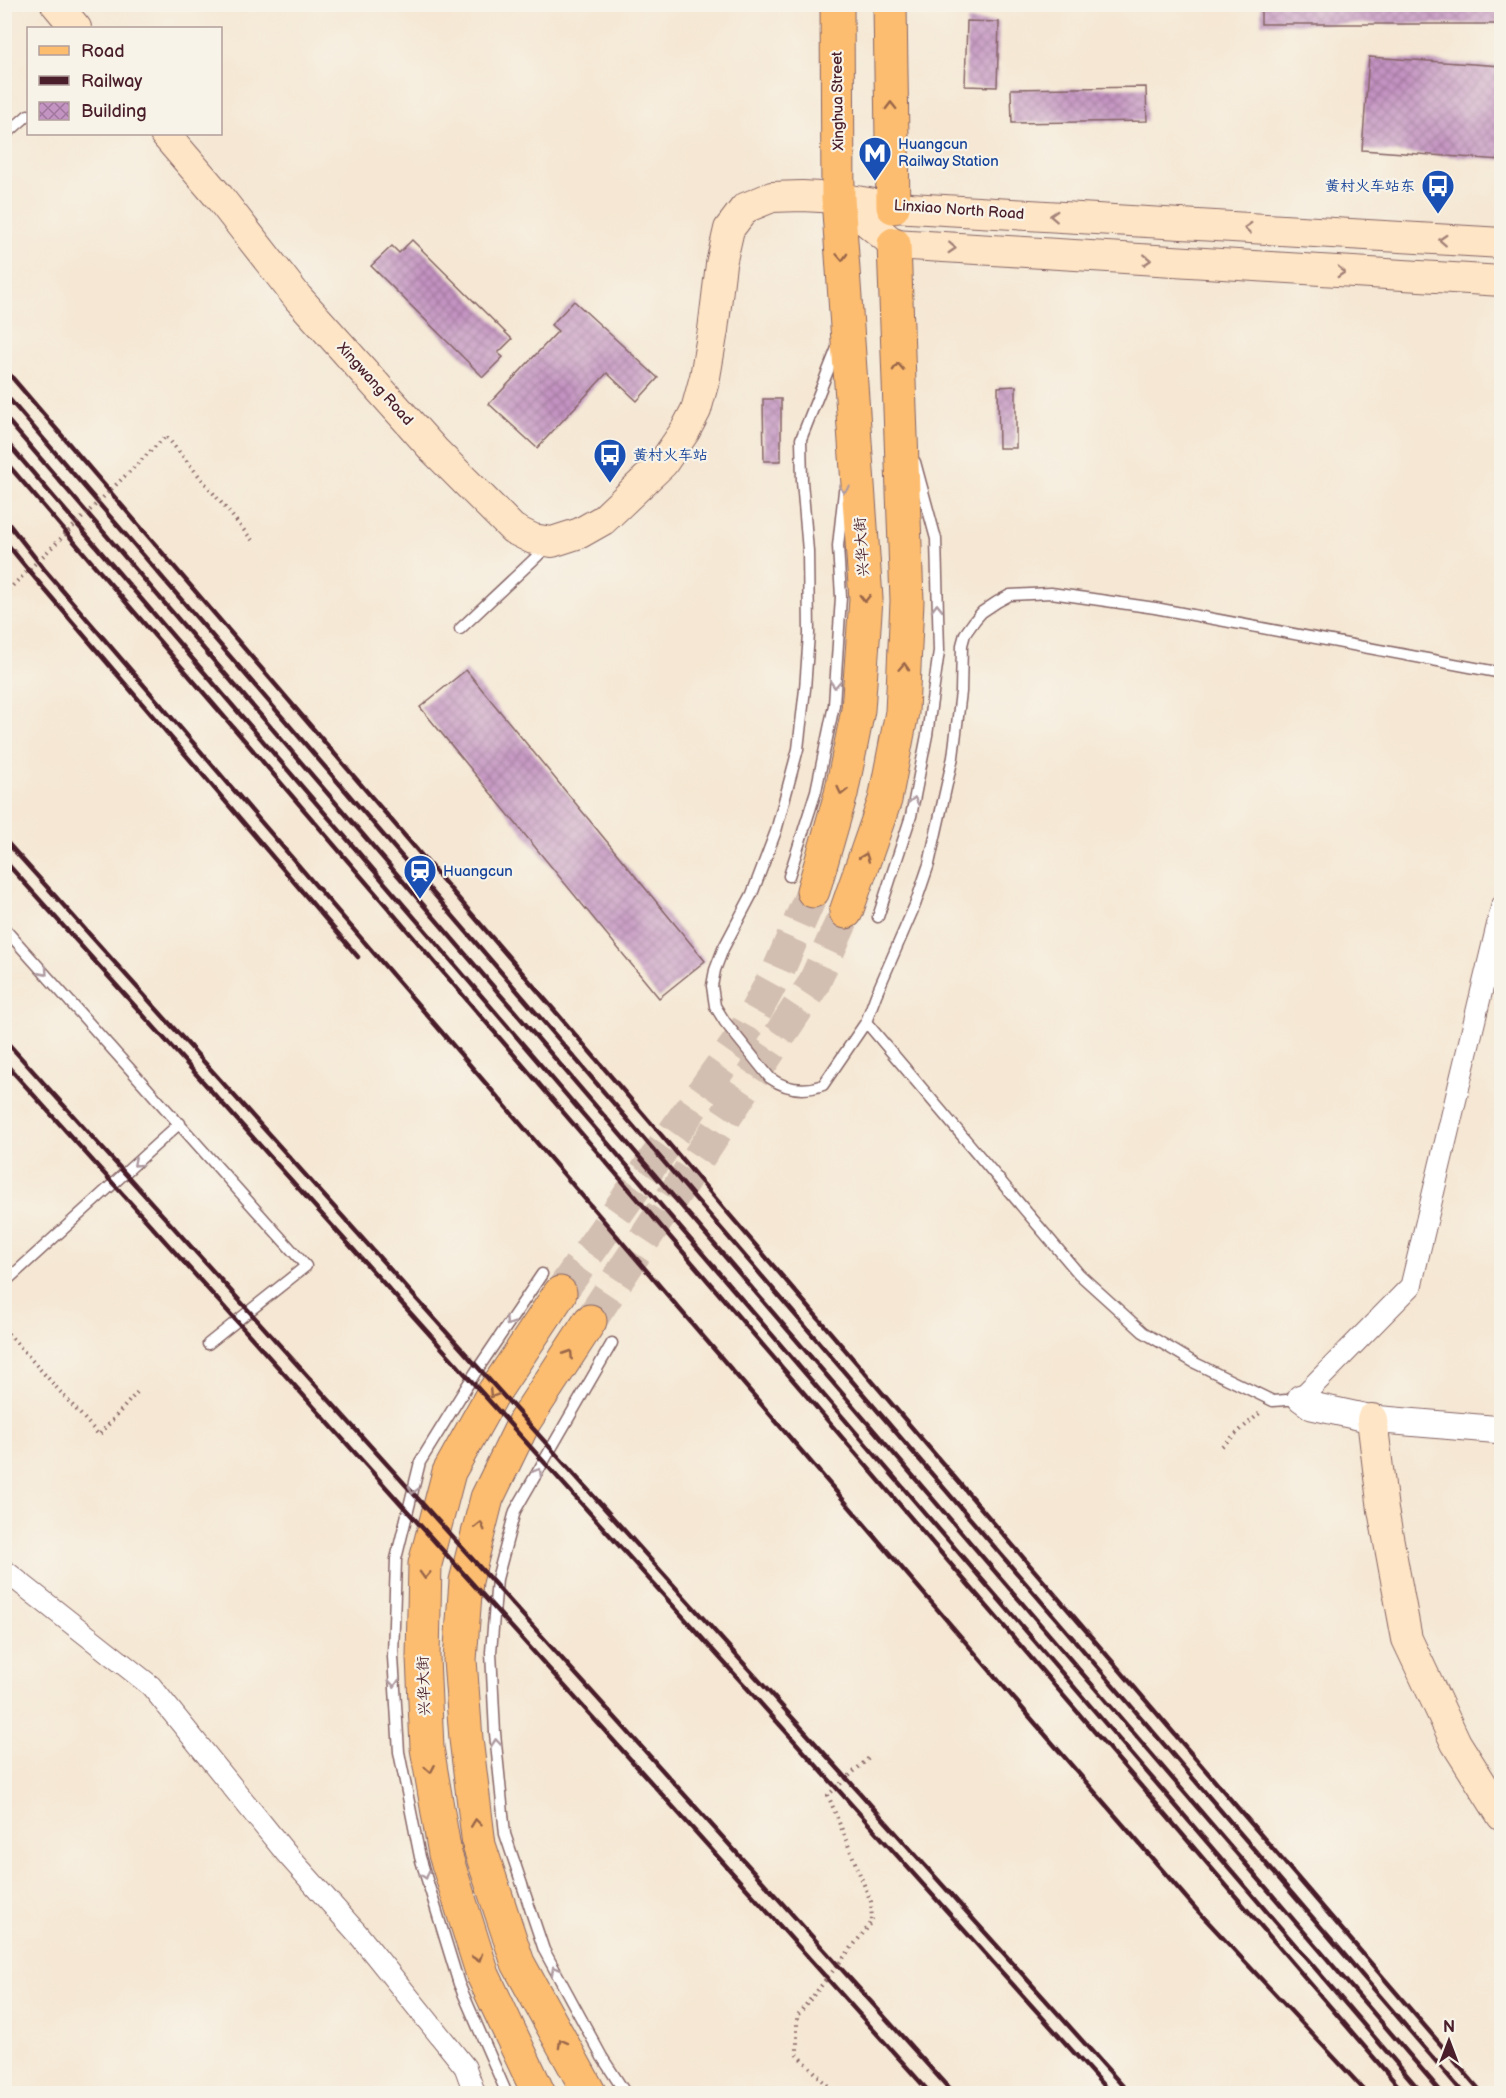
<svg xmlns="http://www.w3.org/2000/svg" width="1506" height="2098" font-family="'Balsamiq Sans','LXGW WenKai TC',sans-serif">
<defs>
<pattern id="building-cross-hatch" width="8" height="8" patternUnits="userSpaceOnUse" patternTransform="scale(1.5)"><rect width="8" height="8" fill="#c393c1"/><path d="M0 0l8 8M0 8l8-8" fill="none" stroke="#a0779d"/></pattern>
</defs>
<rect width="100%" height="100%" fill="#f7f3e8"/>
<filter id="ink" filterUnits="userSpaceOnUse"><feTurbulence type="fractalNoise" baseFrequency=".0167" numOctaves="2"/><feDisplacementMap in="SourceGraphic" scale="12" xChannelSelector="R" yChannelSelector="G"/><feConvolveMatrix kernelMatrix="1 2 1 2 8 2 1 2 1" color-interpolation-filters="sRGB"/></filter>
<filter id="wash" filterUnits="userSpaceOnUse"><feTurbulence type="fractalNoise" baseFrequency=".008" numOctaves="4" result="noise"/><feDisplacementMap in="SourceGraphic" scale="24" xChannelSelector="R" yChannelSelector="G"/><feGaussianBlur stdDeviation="1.35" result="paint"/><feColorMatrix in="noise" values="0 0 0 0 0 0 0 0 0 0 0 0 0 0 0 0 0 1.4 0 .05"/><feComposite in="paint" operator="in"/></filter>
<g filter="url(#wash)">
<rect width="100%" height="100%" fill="#f5e7d3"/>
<g id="blocks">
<path fill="url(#building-cross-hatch)" d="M1261 4H1502V24H1261Z
M967 21 999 22 997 87 965 86Z
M1369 57 1502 66V160L1362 150Z
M1146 87 1147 121 1012 123 1011 89Z
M412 240 512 339 498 353 503 357 483 377 371 266 392 246 399 253Z
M574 301 658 378 637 401 607 373 537 448 489 404 558 331 551 325Z
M1016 386V448H999L998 387Z
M763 399H781V461H764Z
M466 670 705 961 659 998 420 707Z"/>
</g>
</g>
<g filter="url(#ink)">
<use href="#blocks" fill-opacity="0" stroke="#866566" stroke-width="1.5"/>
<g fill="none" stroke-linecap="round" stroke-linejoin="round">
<path stroke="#d3bfb1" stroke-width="33" stroke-dasharray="33 16" stroke-linecap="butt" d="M560 1293 741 1038 779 969 813 891
M590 1321 813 985 846 912"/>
<g stroke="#866566" stroke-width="13">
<path id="service" d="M4 125 10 131 28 115
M837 348 801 439 802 481 808 551 809 634 805 689 798 749 776 831 752 894 723 949 715 970 712 986 715 1006 725 1022 770 1078C787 1090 804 1092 823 1085L866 1022 876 995 915 905 929 864 953 757 961 692 962 645 965 634 975 620 982 612 997 602 1010 595 1051 593 1155 608 1502 673
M460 629 547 547
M789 876 816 791 834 705 841 597 838 546 844 491
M878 917 911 816 927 735 939 651 936 539 915 462
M4 928 306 1266 208 1344
M866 1022 1079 1274 1143 1332 1195 1363 1273 1401 1300 1399
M4 1283 180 1123
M612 1343 515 1511 497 1579 491 1652 495 1733 505 1834 544 1950 602 2057 626 2094
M507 2094 459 1984 420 1857 399 1752 393 1657 396 1559 420 1462 475 1373 542 1274"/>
</g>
<g stroke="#866566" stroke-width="23">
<path id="minor" d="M1301 1398 1411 1286 1502 906
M4 1570 151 1686 285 1852 358 1934 465 2067 475 2094"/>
</g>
<g stroke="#866566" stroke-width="29">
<path id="tertiary" d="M1301 1398 1312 1406 1372 1419 1502 1430"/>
</g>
<g stroke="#866566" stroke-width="32">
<path id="secondary" d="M56 4 76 28
M165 134 219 197 298 298 434 450 513 529 533 539 552 542 580 533 603 520 663 463 685 431 696 410 705 377 713 330 721 264 729 229 745 208 772 197 802 196 838 198 893 207 1502 243
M838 198 894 244
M894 244 1502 281
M1372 1419 1383 1510 1407 1639 1456 1743 1502 1816"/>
</g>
<g stroke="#866566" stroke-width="35">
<path id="primary" d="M890 4 893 207
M813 891 841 794 858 710 866 599 838 198 837 4
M846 912 885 800 902 712 907 601 894 244
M590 1321 524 1422 487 1498 466 1581 460 1660 466 1739 479 1845 518 1963 590 2094
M539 2094 483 1975 445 1854 427 1748 423 1657 425 1564 449 1472 492 1395 560 1293"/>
</g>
<path stroke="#866566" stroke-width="4" stroke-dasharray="1.5 4.5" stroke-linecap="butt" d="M4 1329 99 1435 140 1389
M1222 1446 1261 1412
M836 2094 797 2054V2016L872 1922 871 1902 828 1795 869 1758"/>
<use href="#service" stroke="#fff" stroke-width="10"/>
<use href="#minor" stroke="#fff" stroke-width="21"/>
<use href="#tertiary" stroke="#fff" stroke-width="27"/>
<use href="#secondary" stroke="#fee5c5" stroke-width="30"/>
<use href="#primary" stroke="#fcbd6f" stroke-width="33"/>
<path stroke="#4a1f2b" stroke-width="4.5" d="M4 368 1483 2094
M4 393 1464 2094
M4 416 1443 2094
M4 439 1423 2094
M4 460 1405 2094
M4 518 44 569 1035 1723 1196 1909 1368 2094
M4 540 35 578 358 957
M4 839 1130 2094
M4 860 1111 2094
M4 1039 954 2094
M4 1062 931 2094"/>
<path stroke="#866566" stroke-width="4" stroke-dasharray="1.5 4.5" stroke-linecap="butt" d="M4 594 166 436 252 540"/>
</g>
<defs><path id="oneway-chevron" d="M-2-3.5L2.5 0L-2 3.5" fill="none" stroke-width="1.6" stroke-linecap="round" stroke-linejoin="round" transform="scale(1.5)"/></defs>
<g stroke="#9a664a">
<use href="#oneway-chevron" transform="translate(891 106) rotate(-91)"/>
<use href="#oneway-chevron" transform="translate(842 257) rotate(87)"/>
<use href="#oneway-chevron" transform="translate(898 367) rotate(-92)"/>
<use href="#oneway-chevron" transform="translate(865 598) rotate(90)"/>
<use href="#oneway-chevron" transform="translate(904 667) rotate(-87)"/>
<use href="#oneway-chevron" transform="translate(842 791) rotate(103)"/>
<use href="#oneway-chevron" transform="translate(865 857) rotate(-70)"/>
<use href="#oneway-chevron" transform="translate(569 1354) rotate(-57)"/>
<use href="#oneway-chevron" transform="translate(493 1394) rotate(122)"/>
<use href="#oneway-chevron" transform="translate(480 1526) rotate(-76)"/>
<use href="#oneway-chevron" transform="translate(425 1575) rotate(92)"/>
<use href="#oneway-chevron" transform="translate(430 1769) rotate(80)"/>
<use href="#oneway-chevron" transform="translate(476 1823) rotate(-97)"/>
<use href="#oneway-chevron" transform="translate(478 1958) rotate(72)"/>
<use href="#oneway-chevron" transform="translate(562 2043) rotate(-119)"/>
</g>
<g stroke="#a48278">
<use href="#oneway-chevron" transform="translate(1054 216) rotate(-177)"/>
<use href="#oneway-chevron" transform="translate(1248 228) rotate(-177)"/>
<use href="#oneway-chevron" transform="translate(1443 240) rotate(-177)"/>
<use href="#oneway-chevron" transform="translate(952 248) rotate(3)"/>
<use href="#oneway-chevron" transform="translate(1147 260) rotate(3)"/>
<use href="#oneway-chevron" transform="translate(1341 272) rotate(3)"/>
</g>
<g stroke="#ae9aa0">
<use href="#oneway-chevron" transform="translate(844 489) rotate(96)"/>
<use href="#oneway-chevron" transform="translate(937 608) rotate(-91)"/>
<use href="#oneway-chevron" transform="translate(835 684) rotate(93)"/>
<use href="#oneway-chevron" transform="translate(914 801) rotate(-79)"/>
<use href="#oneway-chevron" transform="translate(44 972) rotate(48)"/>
<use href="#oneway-chevron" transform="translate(137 1163) rotate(138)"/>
<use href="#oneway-chevron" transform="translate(509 1322) rotate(124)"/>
<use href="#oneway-chevron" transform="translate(538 1472) rotate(-60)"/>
<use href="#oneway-chevron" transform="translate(413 1490) rotate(104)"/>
<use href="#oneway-chevron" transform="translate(394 1683) rotate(86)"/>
<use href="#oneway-chevron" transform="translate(496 1743) rotate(-95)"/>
<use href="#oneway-chevron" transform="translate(425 1875) rotate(73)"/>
<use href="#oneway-chevron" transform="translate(555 1970) rotate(-119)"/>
</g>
</g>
<defs>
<g id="metro-pin" transform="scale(1.725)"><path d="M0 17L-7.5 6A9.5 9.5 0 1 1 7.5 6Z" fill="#1a4fb4" stroke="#f7f3e8"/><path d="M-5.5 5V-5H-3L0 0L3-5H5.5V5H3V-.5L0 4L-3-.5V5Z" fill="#fff"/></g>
<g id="bus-pin" transform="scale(1.725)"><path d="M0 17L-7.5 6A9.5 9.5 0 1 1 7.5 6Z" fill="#1a4fb4" stroke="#f7f3e8"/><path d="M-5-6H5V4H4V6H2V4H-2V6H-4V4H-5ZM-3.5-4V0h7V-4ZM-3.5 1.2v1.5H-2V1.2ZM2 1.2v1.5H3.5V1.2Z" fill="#fff"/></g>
<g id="station-pin" transform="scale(1.725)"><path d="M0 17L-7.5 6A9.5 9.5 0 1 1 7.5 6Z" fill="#1a4fb4" stroke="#f7f3e8"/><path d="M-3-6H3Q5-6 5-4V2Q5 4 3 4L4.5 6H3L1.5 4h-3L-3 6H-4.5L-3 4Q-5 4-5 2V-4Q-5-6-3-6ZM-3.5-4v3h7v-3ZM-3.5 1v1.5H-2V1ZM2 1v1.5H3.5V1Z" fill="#fff"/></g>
</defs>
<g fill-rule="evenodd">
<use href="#metro-pin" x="875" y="153"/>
<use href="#bus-pin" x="1438" y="186"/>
<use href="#bus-pin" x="610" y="455"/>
<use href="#station-pin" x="420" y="871"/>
</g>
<g text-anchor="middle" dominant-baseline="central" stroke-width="4.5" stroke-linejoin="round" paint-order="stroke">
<g font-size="15" fill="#4a1f2b" stroke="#f7f3e8">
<text transform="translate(838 101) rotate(-91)">Xinghua Street</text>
<text transform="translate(959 210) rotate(4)">Linxiao North Road</text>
<text transform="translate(375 384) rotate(48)">Xingwang Road</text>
<text transform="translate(862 547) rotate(-94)">兴华大街</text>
<text transform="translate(424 1686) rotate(-92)">兴华大街</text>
</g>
<g font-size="15" fill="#164399" stroke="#f7f3e8" text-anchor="start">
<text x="898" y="144">Huangcun<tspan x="898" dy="17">Railway Station</tspan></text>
<text x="1415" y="186" text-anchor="end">黄村火车站东</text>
<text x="633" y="455">黄村火车站</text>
<text x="443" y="871">Huangcun</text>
</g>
</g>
<rect width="1506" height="2098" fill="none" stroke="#f7f3e8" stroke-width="24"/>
<rect x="27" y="27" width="195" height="108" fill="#f7f3e8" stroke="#b29e9c" stroke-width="1.5"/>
<rect x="39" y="46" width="30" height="9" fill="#fcbd6f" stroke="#b29e9c" stroke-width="1.5"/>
<text x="81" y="57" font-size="18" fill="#4a1f2b">Road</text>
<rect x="39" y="76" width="30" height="9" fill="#4a1f2b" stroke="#b29e9c" stroke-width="1.5"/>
<text x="81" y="87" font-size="18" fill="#4a1f2b">Railway</text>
<rect x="39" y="102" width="30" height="18" fill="url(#building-cross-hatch)" stroke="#b29e9c" stroke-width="1.5"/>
<text x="81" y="117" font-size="18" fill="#4a1f2b">Building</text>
<g transform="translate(1449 2041)" stroke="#f7f3e8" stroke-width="4.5" paint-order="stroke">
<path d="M0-4.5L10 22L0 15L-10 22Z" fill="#4a1f2b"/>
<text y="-9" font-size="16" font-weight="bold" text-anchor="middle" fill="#4a1f2b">N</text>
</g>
</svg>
